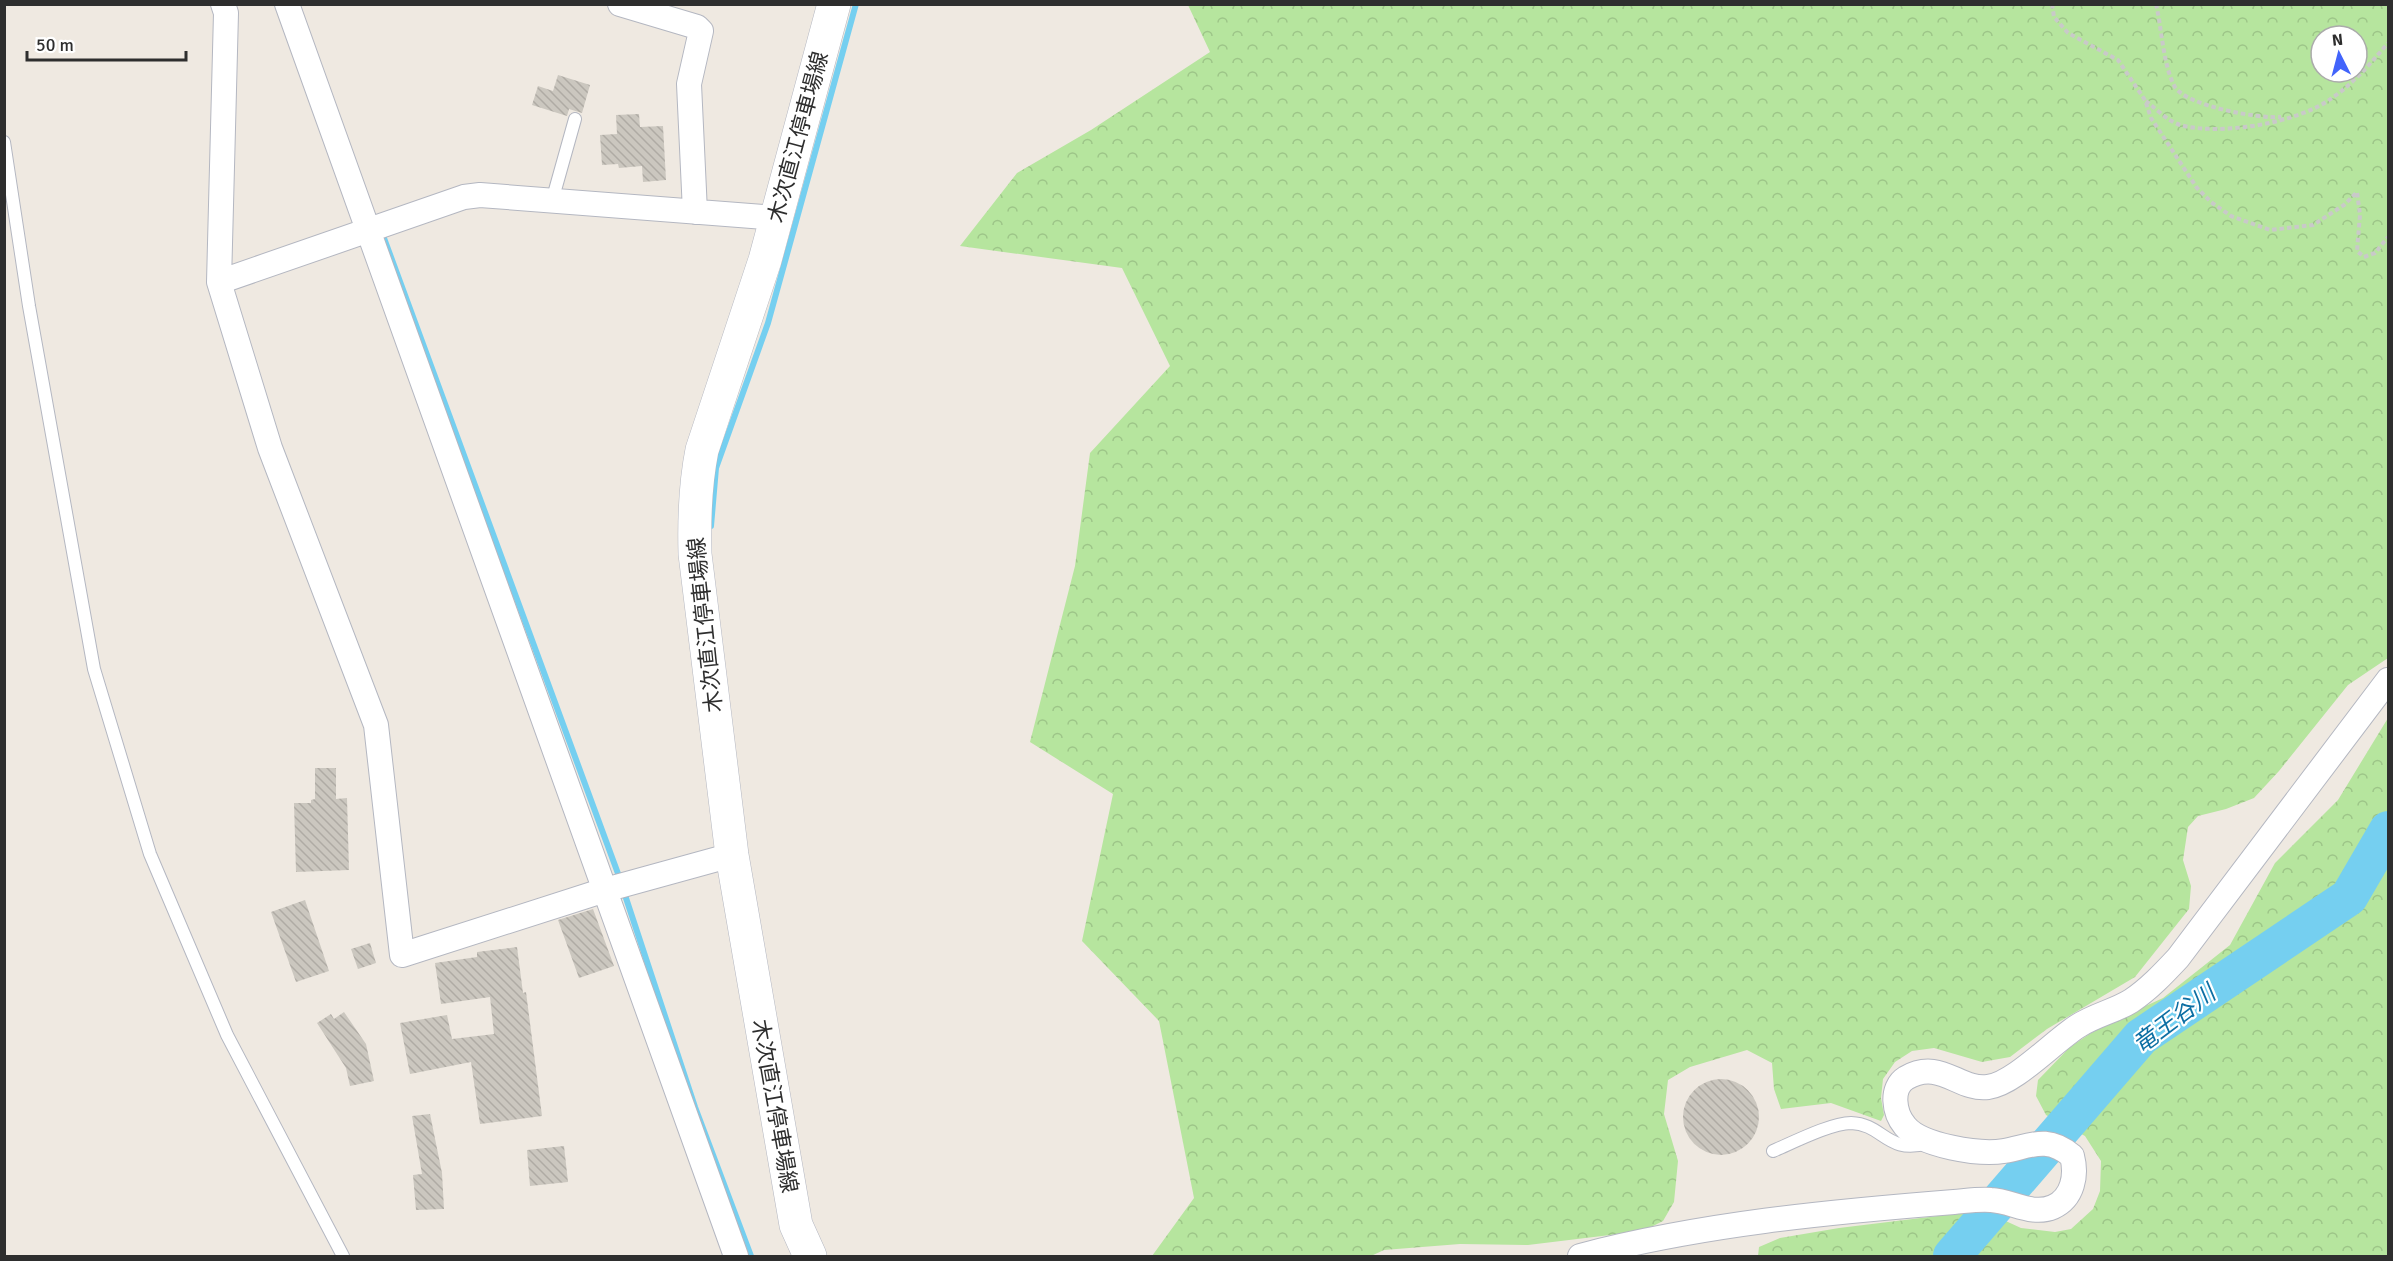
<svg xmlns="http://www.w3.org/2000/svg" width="2393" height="1261" font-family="Signika,'Noto Sans JP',sans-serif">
<defs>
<pattern id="forest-crowns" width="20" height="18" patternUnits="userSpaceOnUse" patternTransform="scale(1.5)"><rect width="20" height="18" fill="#b6e59e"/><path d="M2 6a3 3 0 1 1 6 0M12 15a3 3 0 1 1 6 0" fill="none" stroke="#9dc588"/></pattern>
<pattern id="building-back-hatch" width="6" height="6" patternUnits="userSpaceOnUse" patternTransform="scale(1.5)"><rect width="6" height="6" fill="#cbc7bf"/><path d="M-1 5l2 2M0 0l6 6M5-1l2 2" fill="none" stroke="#afaba4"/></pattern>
</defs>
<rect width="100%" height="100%" fill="#efe9e1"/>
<path fill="url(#forest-crowns)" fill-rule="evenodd" d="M1188 5H2388V658L2348 685 2279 771 2254 798 2226 809 2198 816 2188 827 2183 860 2191 886 2189 909 2135 977 2047 1029 2010 1057 1982 1062 1934 1048 1912 1051 1895 1062 1883 1079 1881 1098 1884 1115 1881 1121 1831 1103 1781 1109 1774 1089 1772 1063 1747 1050 1690 1067 1668 1080 1664 1114 1678 1161 1674 1202 1663 1221 1643 1231 1528 1245 1460 1244 1384 1250 1371 1256H1152L1194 1198 1159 1021 1082 941 1113 794 1030 742 1075 566 1090 453 1170 366 1122 268 960 246 1017 173 1091 130 1210 52ZM2321 36H2357V72H2321Z
M2388 718V1256H1758L1759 1247 1780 1238 1839 1228 1962 1213 1997 1217 2021 1228 2055 1232 2071 1229 2093 1209 2100 1191 2101 1161 2085 1136 2046 1115 2036 1096 2038 1080 2070 1047 2100 1027 2163 998 2230 945 2275 863 2338 800Z"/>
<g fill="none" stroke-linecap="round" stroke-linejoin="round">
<path stroke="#75cff0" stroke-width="6" d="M381 230 620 879
M711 526 716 468 768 323 856 4
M623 889 695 1107 751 1256"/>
<path stroke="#75cff0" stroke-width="38" d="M1952 1256 2141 1037 2349 897 2388 830"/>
</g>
<path fill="url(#building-back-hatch)" d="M558 75 590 85 582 113 569 109 567 116 532 105 538 86 553 91Z
M639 114 640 127 663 126 666 180 643 182 642 166 619 168 618 164 602 165 600 135 617 134 616 115Z
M315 768H336V799L347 798 349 870 296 872 294 803H311V800L315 799Z
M305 900 329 971 296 982 271 912Z
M593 909 614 966 579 978 558 920Z
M370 943 376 963 358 969 351 949Z
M517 947 523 993 526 992 542 1116 480 1124 471 1062 410 1074 400 1023 447 1015 452 1039 494 1034 490 997 441 1004 435 963 477 957V952Z
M344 1012 366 1044 374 1081 350 1086 346 1068 317 1023 331 1014 334 1019Z
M1683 1117a38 38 0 1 1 76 0a38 38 0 1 1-76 0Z
M430 1114 442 1173 444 1209 416 1210 413 1175 422 1174 412 1116Z
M564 1146 568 1182 530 1186 527 1150Z"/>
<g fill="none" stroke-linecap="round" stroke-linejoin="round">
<g stroke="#b4b7c1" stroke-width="14">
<path id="lane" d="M4 142 29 306 94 669 150 854 227 1035 343 1256
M552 201 575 119
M1773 1151C1792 1143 1831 1123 1851 1123 1884 1124 1886 1155 1928 1143"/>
</g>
<g stroke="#b4b7c1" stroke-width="26">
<path id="street" d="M223 4 226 13 219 282 270 448 376 725 402 955 605 890 732 855
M287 4 736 1256
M620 4 697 27 701 31 689 84 695 212
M219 282 464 197 480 195 776 218
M1580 1256C1702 1224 1828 1212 1954 1202 1966 1201 1979 1199 1991 1200 2012 1201 2032 1216 2053 1207 2073 1198 2077 1175 2072 1156 2047 1135 2031 1146 2004 1151 1980 1155 1921 1146 1905 1126 1894 1113 1890 1088 1906 1078 1940 1058 1959 1091 1988 1087 2014 1084 2054 1041 2078 1026 2095 1015 2115 1011 2131 1001 2149 989 2164 973 2178 958L2388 680"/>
</g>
<g stroke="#b4b7c1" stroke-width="34">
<path id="secondary" d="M810 1256 796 1225 732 855 695 554C694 518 695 485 702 450L765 260 834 4"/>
</g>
<path stroke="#c9c9c9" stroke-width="4" stroke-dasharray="4.5 3" stroke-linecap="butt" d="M2052 4 2054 17 2068 33 2118 60 2145 100 2151 118 2197 188 2211 202 2231 216 2270 230 2313 225 2344 205 2357 192 2360 215 2357 251 2364 257 2375 253 2388 237
M2156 4C2162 29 2163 66 2175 87 2187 106 2259 119 2281 117
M2146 101C2156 109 2168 121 2180 125 2221 136 2298 123 2332 98 2354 83 2371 63 2388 43"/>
<use href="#lane" stroke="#fff" stroke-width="12"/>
<use href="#street" stroke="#fff" stroke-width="24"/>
<use href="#secondary" stroke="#fff" stroke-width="33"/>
</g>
<g text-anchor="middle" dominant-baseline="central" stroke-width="4.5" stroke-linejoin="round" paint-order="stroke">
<g font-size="22" fill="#2e2e2e" stroke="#fff">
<text transform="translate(798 137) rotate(-75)">木次直江停車場線</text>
<text transform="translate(705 625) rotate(-96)">木次直江停車場線</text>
<text transform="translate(775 1106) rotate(80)">木次直江停車場線</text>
</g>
<g font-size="24" font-style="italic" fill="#0d6fa3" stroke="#fff">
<text transform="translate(2174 1019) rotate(-37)">竜王谷川</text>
</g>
</g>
<rect width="2393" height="1261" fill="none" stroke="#2e2e2e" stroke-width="12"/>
<g transform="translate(2339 54) rotate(354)"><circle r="28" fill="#ffffff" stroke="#ababab" stroke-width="1.5"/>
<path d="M0-4.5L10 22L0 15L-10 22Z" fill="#4264fb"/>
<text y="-9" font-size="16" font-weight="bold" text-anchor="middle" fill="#2e2e2e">N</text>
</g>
<path d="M27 51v9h159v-9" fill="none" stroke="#2e2e2e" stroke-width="3"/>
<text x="36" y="51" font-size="18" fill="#2e2e2e" stroke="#ffffff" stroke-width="4.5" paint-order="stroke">50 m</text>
</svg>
